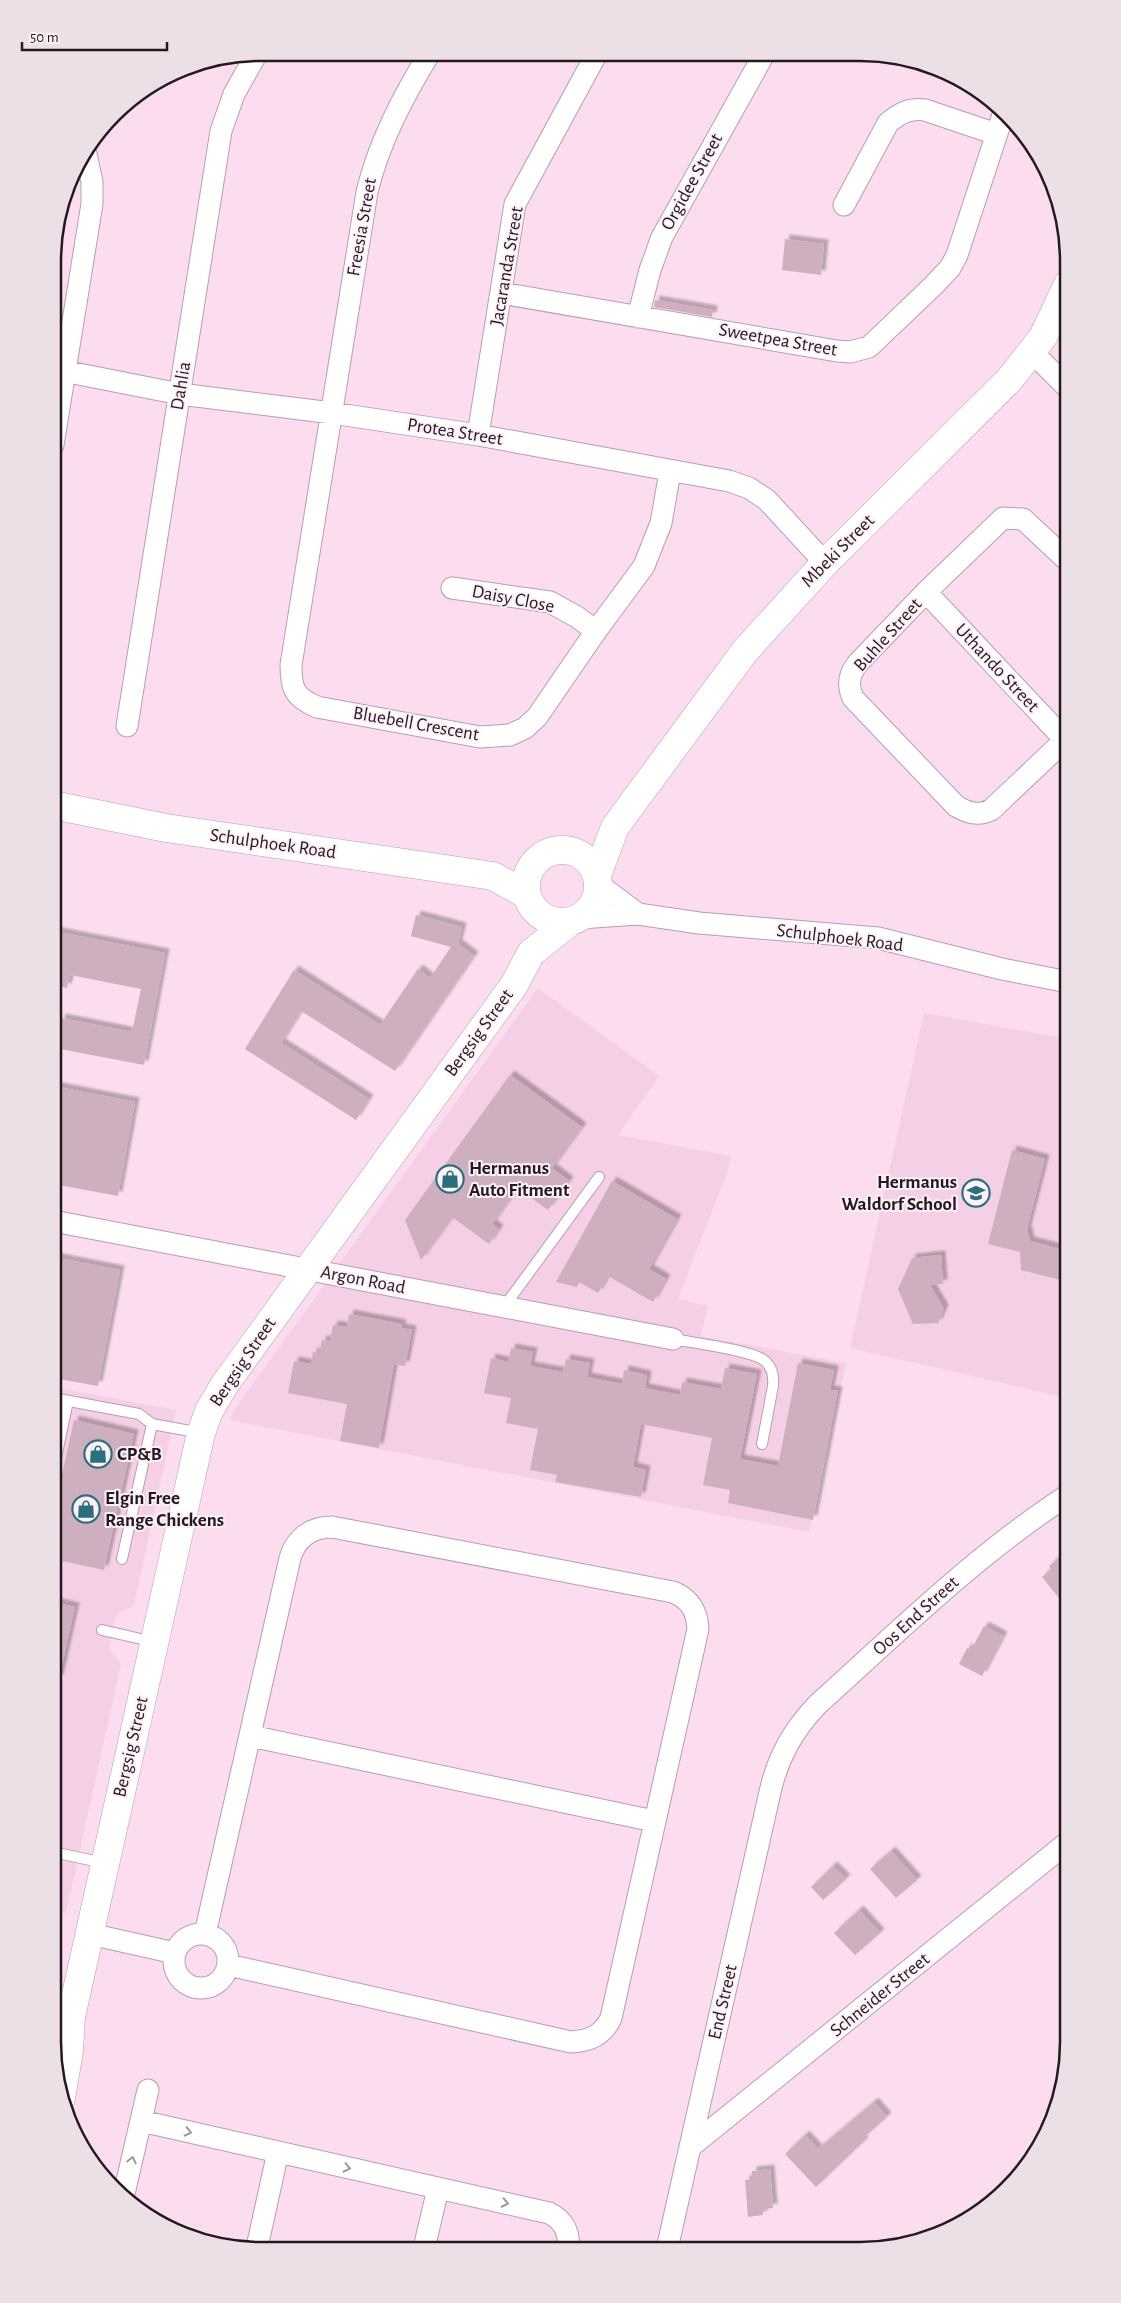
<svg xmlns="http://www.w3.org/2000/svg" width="1121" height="2303" font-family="'Alegreya Sans',sans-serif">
<defs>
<filter id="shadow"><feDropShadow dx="4.5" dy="-4.5" stdDeviation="1" flood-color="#0004"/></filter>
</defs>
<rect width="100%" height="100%" fill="#fcddef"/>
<path fill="#f5cfe5" d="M538 988 659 1076 618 1135 731 1156 727 1173 678 1299 708 1306 701 1336 846 1363 809 1532 230 1420 234 1410Z
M924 1013 1068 1039V1398L850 1348Z
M53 1387 176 1410 134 1605 116 1615 109 1649 121 1664 66 1913 53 1910Z"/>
<path fill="#cdafc0" filter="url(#shadow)" d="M785 239 824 244 821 275 782 270Z
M655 300 713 310 712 317 654 307Z
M416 915 462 927 458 944 474 956 395 1071 301 1011 281 1043 369 1099 356 1120 245 1049 294 970 380 1025 418 969 430 978 451 947 411 936Z
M53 931 165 953 144 1065 55 1048 61 1018 132 1032 141 989 70 975 67 988 53 985Z
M510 1075 582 1127 552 1168 569 1181 548 1210 518 1188 492 1224 499 1229 489 1244 452 1217 421 1260 405 1220Z
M53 1086 135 1102 118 1196 53 1184Z
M1012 1150 1045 1159 1027 1229 1030 1241 1068 1251V1282L1021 1270 1020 1252 988 1244Z
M612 1181 677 1219 649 1269 666 1279 653 1302 608 1276 598 1293 579 1282 577 1287 556 1282Z
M941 1255 943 1284 930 1285 944 1309 938 1323 913 1324 898 1289 912 1258Z
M53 1257 120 1270 98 1386 53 1378Z
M349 1314 402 1324 401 1328 412 1330 405 1366 394 1364 379 1448 340 1441 347 1404 288 1393 294 1361 311 1364 313 1352 319 1353 322 1340 330 1341 333 1325 347 1327Z
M511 1348 533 1352 530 1366 563 1372 566 1359 590 1363 587 1377 622 1384 624 1370 647 1375 645 1388 680 1395 682 1382 721 1389 725 1368 757 1374 740 1459 778 1466 798 1363 834 1370 830 1390 838 1391 813 1520 728 1503 730 1490 703 1485 712 1438 641 1424 633 1467 646 1470 641 1497 555 1482 557 1475 530 1470 538 1429 506 1423 511 1398 484 1393 491 1358 508 1362Z
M74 1420 134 1434 104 1570 53 1559V1516Z
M1068 1550V1592L1059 1598 1042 1577 1051 1569 1049 1566Z
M53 1602 75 1607 59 1679H53Z
M984 1626 1003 1636 982 1676 959 1664 967 1648 971 1650Z
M891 1851 917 1880 896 1898 870 1869Z
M833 1866 846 1879 823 1900 811 1887Z
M859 1910 880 1933 855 1955 834 1933Z
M874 2102 887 2117 862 2139 864 2141 816 2187 785 2154 805 2135 818 2149Z
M770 2169 773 2208 763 2209V2215L748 2217 745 2180 752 2179V2171Z"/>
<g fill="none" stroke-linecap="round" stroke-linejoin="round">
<g stroke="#ba9dae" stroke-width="12">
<path id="lane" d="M504 1307 599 1177
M673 1339C693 1343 752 1350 765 1361 772 1367 774 1376 773 1386L762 1444
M53 1398 139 1414 152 1424 201 1433
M53 1472 68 1401
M122 1559 152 1424
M102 1630 154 1642
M53 1852 104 1863"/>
</g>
<g stroke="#ba9dae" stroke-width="23">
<path id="street" d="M429 54C403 97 379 142 367 192L291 665C291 689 294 697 317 707L480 737 510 735 525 728 537 717 596 631 644 566 661 523 670 472
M844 205 888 123C900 113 909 108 925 110L996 134
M501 293 837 351 850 352 869 347 934 285 950 268 957 255 1004 112
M638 317 650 270 662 237 763 56
M1032 352 1068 388
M53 369 180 394 332 413 478 435 729 481 749 488 767 500 825 563
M478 435 515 204 596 55
M53 445 92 204V182L86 154
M452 588 550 602 577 617 596 631
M926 592 1068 743
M127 726 221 131 234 94 257 53
M1065 740 991 810C978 816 968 813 956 806L853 698C847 685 849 674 858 663L926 592 1003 518 1023 519 1068 561
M598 884 638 914
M580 918 638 914 699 923 878 938 1002 969 1068 982
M53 1221 673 1339
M250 1736 654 1821
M174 1961a27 27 0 1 1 54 0a27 27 0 1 1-54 0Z
M90 1934 175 1953
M205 1934 290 1558C296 1538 311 1527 332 1527L673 1592C690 1599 697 1611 698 1629L611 2018C603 2035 590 2041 571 2042L228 1965
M141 2121 549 2213C564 2220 570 2233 568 2249
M690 2147 1068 1842
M123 2198 148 2090
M257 2247 278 2152
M424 2248 438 2189
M667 2249 770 1792C778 1757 793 1730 818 1704 899 1631 977 1554 1068 1495"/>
</g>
<g stroke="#ba9dae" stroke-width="29">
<path id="secondary" d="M53 805 166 828 493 876 527 895
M526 886a36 36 0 1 1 72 0a36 36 0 1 1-72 0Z
M597 875 615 827 745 651 825 563 1009 380 1043 337 1068 284
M61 2098 69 2051 71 2017 201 1433 209 1411 225 1384 514 985 531 953 570 922"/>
</g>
<use href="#lane" stroke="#fff" stroke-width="10"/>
<use href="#street" stroke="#fff" stroke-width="21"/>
<use href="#secondary" stroke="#fff" stroke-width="28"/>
</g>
<defs><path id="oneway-chevron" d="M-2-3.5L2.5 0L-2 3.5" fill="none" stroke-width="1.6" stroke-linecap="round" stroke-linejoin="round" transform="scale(1.25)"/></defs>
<g stroke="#9c989b">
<use href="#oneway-chevron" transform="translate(188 2132) rotate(13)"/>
<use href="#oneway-chevron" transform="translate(132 2160) rotate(-77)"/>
<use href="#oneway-chevron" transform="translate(347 2168) rotate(13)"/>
<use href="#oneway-chevron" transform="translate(505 2203) rotate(12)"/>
</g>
<defs>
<g id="shop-ring" transform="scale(1.4375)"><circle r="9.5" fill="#fdf0f7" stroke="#2a6f7e" stroke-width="1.5"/><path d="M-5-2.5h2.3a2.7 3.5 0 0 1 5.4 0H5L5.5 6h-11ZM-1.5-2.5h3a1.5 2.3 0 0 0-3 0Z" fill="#2a6f7e"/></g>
<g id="school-ring" transform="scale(1.4375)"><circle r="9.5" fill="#fdf0f7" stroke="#2a6f7e" stroke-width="1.5"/><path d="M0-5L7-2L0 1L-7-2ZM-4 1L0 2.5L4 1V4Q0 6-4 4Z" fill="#2a6f7e"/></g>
</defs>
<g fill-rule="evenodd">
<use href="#shop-ring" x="450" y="1179"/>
<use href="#school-ring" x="976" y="1193"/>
<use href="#shop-ring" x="98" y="1454"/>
<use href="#shop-ring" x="86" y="1509"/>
</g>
<g text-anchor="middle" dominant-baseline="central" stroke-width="4" stroke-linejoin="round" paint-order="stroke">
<g font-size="19" fill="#241920" stroke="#fdf0f7">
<text transform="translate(692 182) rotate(-61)">Orgidee Street</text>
<text transform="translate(362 227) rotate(-80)">Freesia Street</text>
<text transform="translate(507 266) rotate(-80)">Jacaranda Street</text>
<text transform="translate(778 340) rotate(10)">Sweetpea Street</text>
<text transform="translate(181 386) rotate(-81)">Dahlia</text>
<text transform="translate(455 432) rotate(9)">Protea Street</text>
<text transform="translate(838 551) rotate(-45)">Mbeki Street</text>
<text transform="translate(513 599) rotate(11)">Daisy Close</text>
<text transform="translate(888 635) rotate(-48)">Buhle Street</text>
<text transform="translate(997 668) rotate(47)">Uthando Street</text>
<text transform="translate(416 724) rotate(10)">Bluebell Crescent</text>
<text transform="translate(273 844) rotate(8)">Schulphoek Road</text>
<text transform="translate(840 938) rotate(7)">Schulphoek Road</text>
<text transform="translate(479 1033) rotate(-54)">Bergsig Street</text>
<text transform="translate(363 1280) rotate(11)">Argon Road</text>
<text transform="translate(243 1362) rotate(-56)">Bergsig Street</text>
<text transform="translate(916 1616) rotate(-42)">Oos End Street</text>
<text transform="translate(131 1747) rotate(-77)">Bergsig Street</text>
<text transform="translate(880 1995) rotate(-39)">Schneider Street</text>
<text transform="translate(723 2002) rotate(-77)">End Street</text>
</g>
<g font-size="19" font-weight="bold" fill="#241920" stroke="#fdf0f7" text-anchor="start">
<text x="469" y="1168">Hermanus<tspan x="469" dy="22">Auto Fitment</tspan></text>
<text x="957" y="1182" text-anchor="end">Hermanus<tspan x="957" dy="22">Waldorf School</tspan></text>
<text x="117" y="1454">CP&amp;B</text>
<text x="105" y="1498">Elgin Free<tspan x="105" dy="22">Range Chickens</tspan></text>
</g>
</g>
<path d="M0 0H1121V2303H0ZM261 61H860A200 200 0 0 1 1060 261V2042A200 200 0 0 1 860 2242H261A200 200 0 0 1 61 2042V261A200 200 0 0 1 261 61Z" fill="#ecdfe6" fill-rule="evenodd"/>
<path fill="none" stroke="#241920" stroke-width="2.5" d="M261 61H860A200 200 0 0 1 1060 261V2042A200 200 0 0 1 860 2242H261A200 200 0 0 1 61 2042V261A200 200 0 0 1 261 61Z"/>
<path d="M22 42v8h145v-8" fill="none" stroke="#241920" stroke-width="2.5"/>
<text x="30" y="42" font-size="15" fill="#241920" stroke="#fdf0f7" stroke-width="4" paint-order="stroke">50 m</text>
</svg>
